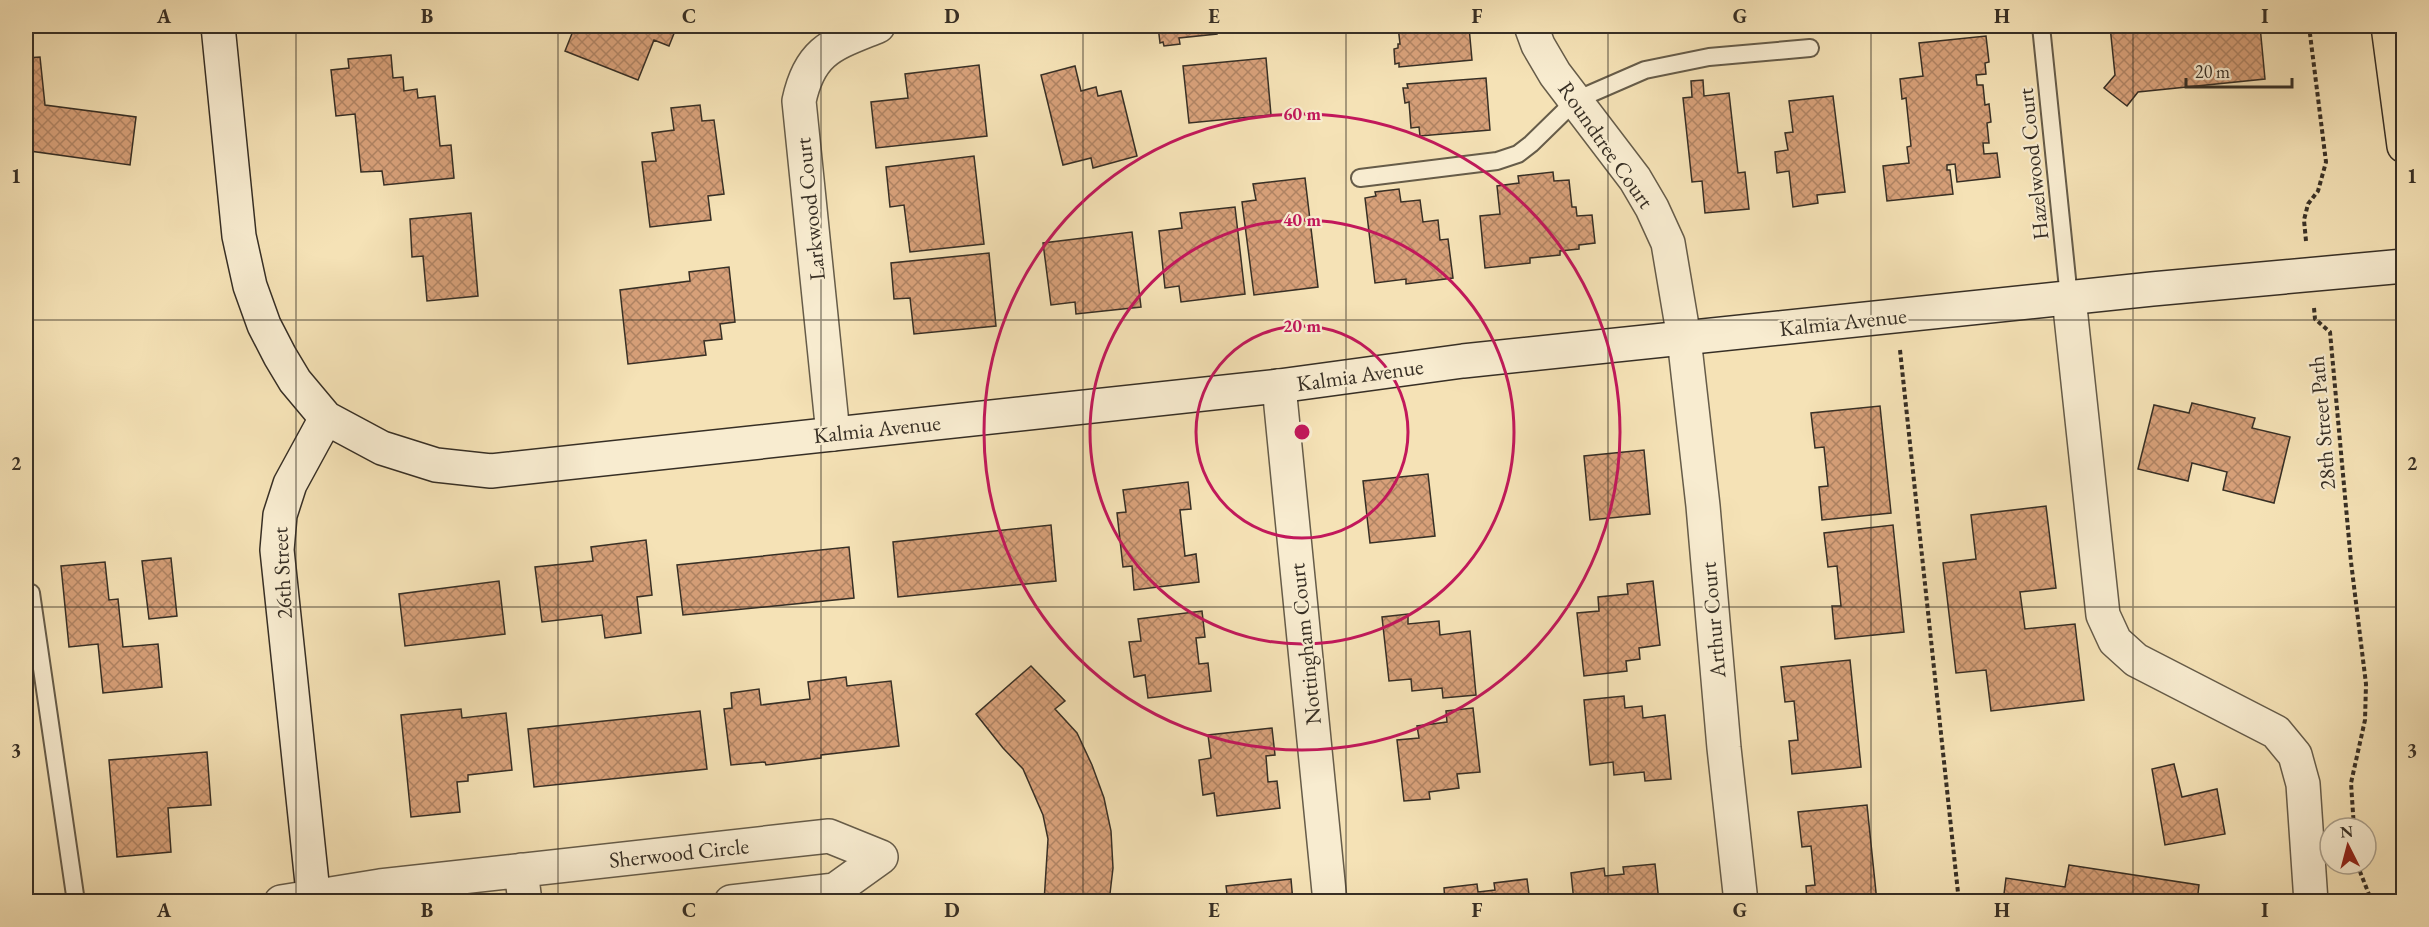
<svg xmlns="http://www.w3.org/2000/svg" width="2429" height="927" font-family="'EB Garamond',serif">
<defs>
<pattern id="building-cross-hatch" width="8" height="8" patternUnits="userSpaceOnUse" patternTransform="scale(1.5)"><rect width="8" height="8" fill="#d7a079"/><path d="M0 0l8 8M0 8l8-8" fill="none" stroke="#af8363"/></pattern>
</defs>
<rect width="100%" height="100%" fill="#f5e2b6"/>
<filter id="stains"><feTurbulence type="fractalNoise" baseFrequency=".00333" numOctaves="4"/><feColorMatrix values="0 0 0 0 .2 0 0 0 0 .09 0 0 0 0 .02 0 0 0 .5 -.17"/></filter>
<radialGradient id="worn" r=".72"><stop offset=".6" stop-color="#630" stop-opacity="0"/><stop offset="1" stop-color="#630" stop-opacity=".3"/></radialGradient>
<path fill="url(#building-cross-hatch)" stroke="#372f25" stroke-width="1.5" d="M575 26H677L669 46 654 40 638 80 565 51Z
M1158 26H1240L1217 30V34L1179 38 1180 44 1164 46 1163 42 1160 43Z
M1398 26H1475L1469 27 1472 60 1399 67V63L1395 64 1394 49 1398 48V44H1400Z
M2110 26H2260L2265 79 2138 92 2127 106 2104 88 2115 75Z
M1986 36 1989 62 1985 63 1986 74 1976 75 1977 85H1983L1985 105 1989 104 1991 122 1987 123 1989 143H1983L1984 154 1997 153 2000 177 1957 182 1955 164 1947 165V170H1950L1953 194 1887 201 1883 166 1909 163 1907 147 1911 146 1906 98 1902 99 1900 79 1923 76 1919 43Z
M391 55 393 78 403 77 404 91 417 89 418 98 435 96 440 146 451 145 454 178 384 185 382 171 361 172 355 114 336 116 331 70 349 68 348 59Z
M40 57 45 105 136 117 130 165 30 151 32 143H26V58Z
M1266 58 1271 115 1189 123 1183 66Z
M979 65 987 136 876 148 871 102 908 98 905 74Z
M1075 66 1081 91 1096 87 1098 96 1121 91 1137 156 1093 168 1091 158 1063 165 1041 75Z
M1486 78 1490 130 1420 136 1419 127 1411 128 1409 102 1405 103 1403 88H1408L1407 84Z
M1703 80 1704 96 1729 93 1738 173 1745 172 1749 209 1705 213 1702 181 1692 182 1683 98 1692 97 1691 81Z
M1833 96 1845 192 1817 195 1818 203 1793 207 1789 171 1777 173 1775 152 1788 150 1785 133 1793 132 1789 101Z
M700 105 702 121 714 120 724 194 708 196 711 220 650 227 642 162 656 161 652 133 674 130 671 108Z
M974 156 984 244 910 252 904 205 890 207 886 167Z
M1553 172 1554 181 1569 180 1572 207H1576L1577 216 1592 215 1595 243 1579 245V249L1560 251V255L1530 258V263L1485 268 1480 216 1500 214 1497 186 1519 183 1518 176Z
M1305 178 1318 287 1254 295 1242 202 1256 200 1253 184Z
M1399 189 1401 202 1420 200 1423 222 1438 220 1440 240 1448 239 1453 278 1406 284V279L1375 283 1365 198 1376 196 1375 192Z
M1235 207 1245 294 1181 302 1179 286 1165 288 1159 231 1182 228 1180 213Z
M471 213 478 296 427 301 423 256 412 257 410 219Z
M1132 232 1141 307 1076 314 1075 302 1051 305 1043 243Z
M989 253 996 326 914 334 910 298 894 299 891 263Z
M729 267 735 322 720 324 722 339 704 341 706 355 628 364 620 290 690 281 689 272Z
M2192 403 2255 418 2252 428 2290 437 2274 503 2223 490 2227 472 2192 463 2188 481 2138 469 2154 405 2189 413Z
M1880 406 1891 513 1822 520 1819 487 1828 486 1824 447 1815 448 1811 413Z
M1644 450 1650 514 1590 520 1584 456Z
M1428 474 1435 536 1370 543 1363 481Z
M1188 482 1191 509 1180 510 1185 556 1196 554 1199 582 1134 590 1132 566 1123 567 1117 513 1126 512 1123 490Z
M2046 506 2056 588 2020 592 2025 629 2075 624 2084 700 1991 711 1986 670 1956 673 1943 563 1976 559 1971 515Z
M1051 525 1056 581 898 597 893 542Z
M1893 525 1904 632 1835 639 1832 606H1841L1837 566 1828 567 1824 533Z
M646 540 652 595 637 597 641 633 605 638 602 615 542 622 535 567 593 561 591 547Z
M849 547 854 598 683 615 677 565Z
M171 558 177 616 149 619 142 561Z
M105 562 109 600 118 599 123 647 158 644 162 687 103 693 98 644 69 647 61 566Z
M499 581 505 634 405 646 399 594Z
M1653 581 1660 645 1639 648 1640 659 1626 661 1627 671 1584 676 1577 613 1599 611 1598 597 1628 594 1627 584Z
M1202 611 1205 637 1196 638 1199 664 1208 663 1211 691 1148 698 1145 675 1134 677 1129 642 1141 641 1138 619Z
M1408 614V624L1439 621 1440 635 1470 631 1476 695 1443 698 1442 688 1412 691 1411 679 1389 681 1382 617Z
M1850 660 1861 767 1792 774 1789 741 1798 740 1794 701 1785 702 1781 667Z
M1031 666 1065 701 1055 709 1077 733 1092 765 1104 798 1111 831 1113 868 1109 902H1044L1048 839 1043 815 1023 769 1003 748 976 714Z
M846 677 847 686 891 681 899 746 821 755V758L766 765 765 762 731 765 724 709 732 708 731 693 759 689 761 705 810 699 808 682Z
M1624 696 1625 708 1642 706 1643 718 1665 715 1671 779 1645 781 1644 772 1614 775 1613 762 1590 765 1584 700Z
M1473 708 1480 772 1457 774 1459 788 1429 792 1430 799 1404 801 1397 740 1419 738 1417 726 1447 722 1446 711Z
M461 709 462 718 506 713 512 770 468 775V781L457 782 460 812 411 817 401 715Z
M700 711 707 769 534 787 528 729Z
M1272 728 1275 755 1266 756 1268 782 1277 781 1280 808 1217 816 1214 793 1203 795 1199 760 1211 758 1208 735Z
M207 752 211 805 168 808 171 852 117 857 109 760Z
M2174 764 2182 797 2217 789 2225 834 2165 845 2152 769Z
M1867 805 1877 902H1807L1806 886 1815 885 1811 846 1802 847 1798 812Z
M1655 864 1659 902H1574L1571 873 1604 868 1605 876 1624 874 1623 867Z
M2069 865 2199 885 2197 902H2003L2006 878 2065 887Z
M1291 879 1293 902H1228L1226 886Z
M1527 879 1530 902H1445L1444 888 1477 884 1478 892 1495 890 1494 883Z"/>
<g fill="none" stroke-linecap="round" stroke-linejoin="round">
<g stroke="#665c49" stroke-width="20">
<path id="lane" d="M2041 26 2069 298
M1360 178 1497 161 1518 154 1531 144 1576 100 1645 70 1709 57 1810 48
M31 593 76 902"/>
</g>
<g stroke="#665c49" stroke-width="36">
<path id="street" d="M1531 26 1538 45 1555 74 1635 179 1652 208 1668 243 1684 338 1703 506 1724 748 1741 902
M2069 298 2103 615 2115 641 2136 660 2276 732 2295 755 2303 784 2311 902
M1279 386 1330 902
M833 434 799 101C810 49 834 44 878 26
M521 870 525 902
M281 902 380 886 829 836 881 857
M731 902 835 890 881 857"/>
</g>
<g stroke="#372f25" stroke-width="36">
<path id="secondary" d="M218 26 239 236 250 286 264 325 280 356 295 381 326 418 382 448 436 465 491 471 1279 386 1463 361 2152 289 2404 266
M314 902 277 550 280 515 290 484 326 418"/>
</g>
<g stroke="#372f25" stroke-width="36">
<path id="highway" d="M2388 26 2404 146"/>
</g>
<path stroke="#372f25" stroke-width="4" stroke-dasharray="4.5 3" stroke-linecap="butt" d="M2306 241 2304 220 2308 204 2318 191 2326 162 2309 26
M2314 308 2315 319 2330 332 2351 562 2366 684 2365 720 2351 783 2354 828
M1900 350 1959 902
M2357 864 2372 902"/>
<use href="#lane" stroke="#f8ecd0" stroke-width="16"/>
<use href="#street" stroke="#f8ecd0" stroke-width="33"/>
<use href="#secondary" stroke="#f8ecd0" stroke-width="33"/>
<use href="#highway" stroke="#f5e2b6" stroke-width="33"/>
</g>
<path fill="none" stroke="#372f25" stroke-width="1.5" stroke-opacity="0.55" d="M296 26V902M558 26V902M821 26V902M1083 26V902M1346 26V902M1608 26V902M1871 26V902M2133 26V902M26 320H2404M26 607H2404"/>
<g fill="none" stroke="#c2185b" stroke-width="3">
<circle cx="1302" cy="432" r="106"/>
<circle cx="1302" cy="432" r="212"/>
<circle cx="1302" cy="432" r="318"/>
</g>
<g text-anchor="middle" dominant-baseline="central" stroke-width="4.5" stroke-linejoin="round" paint-order="stroke">
<g font-size="22" fill="#372f25" stroke="#f8ecd0">
<text transform="translate(1606 145) rotate(55)">Roundtree Court</text>
<text transform="translate(2033 164) rotate(-96)">Hazelwood Court</text>
<text transform="translate(810 209) rotate(-96)">Larkwood Court</text>
<text transform="translate(1843 322) rotate(-6)">Kalmia Avenue</text>
<text transform="translate(1360 375) rotate(-8)">Kalmia Avenue</text>
<text transform="translate(2322 423) rotate(-95)">28th Street Path</text>
<text transform="translate(877 429) rotate(-6)">Kalmia Avenue</text>
<text transform="translate(282 573) rotate(-93)">26th Street</text>
<text transform="translate(1713 620) rotate(-95)">Arthur Court</text>
<text transform="translate(1305 644) rotate(-96)">Nottingham Court</text>
<text transform="translate(679 853) rotate(-6)">Sherwood Circle</text>
</g>
</g>
<circle cx="1302" cy="432" r="9" fill="#c2185b" stroke="#f8ecd0" stroke-width="3"/>
<g font-size="18" text-anchor="middle" font-weight="bold" fill="#c2185b" stroke="#f8ecd0" stroke-width="4.5" stroke-linejoin="round" paint-order="stroke">
<text x="1302" y="120">60 m</text>
<text x="1302" y="226">40 m</text>
<text x="1302" y="332">20 m</text>
</g>
<rect width="2429" height="927" fill="none" stroke="#f5e2b6" stroke-width="66"/>
<g transform="translate(2348 846) rotate(354)"><circle r="28" fill="#f8ecd0" stroke="#aba08c" stroke-width="1.5"/>
<path d="M0-4.5L10 22L0 15L-10 22Z" fill="#8f2418"/>
<text y="-9" font-size="16" font-weight="bold" text-anchor="middle" fill="#372f25">N</text>
</g>
<path d="M2186 78v9h106v-9" fill="none" stroke="#372f25" stroke-width="3"/>
<text x="2195" y="78" font-size="18" fill="#372f25" stroke="#f8ecd0" stroke-width="4.5" paint-order="stroke">20 m</text>
<rect x="33" y="33" width="2363" height="861" fill="none" stroke="#372f25" stroke-width="2"/>
<g font-size="20" text-anchor="middle" font-weight="bold" fill="#372f25">
<text x="164" y="23">A</text>
<text x="427" y="23">B</text>
<text x="689" y="23">C</text>
<text x="952" y="23">D</text>
<text x="1214" y="23">E</text>
<text x="1477" y="23">F</text>
<text x="1740" y="23">G</text>
<text x="2002" y="23">H</text>
<text x="2265" y="23">I</text>
<text x="16" y="183">1</text>
<text x="2412" y="183">1</text>
<text x="16" y="470">2</text>
<text x="2412" y="470">2</text>
<text x="16" y="757">3</text>
<text x="2412" y="757">3</text>
<text x="164" y="917">A</text>
<text x="427" y="917">B</text>
<text x="689" y="917">C</text>
<text x="952" y="917">D</text>
<text x="1214" y="917">E</text>
<text x="1477" y="917">F</text>
<text x="1740" y="917">G</text>
<text x="2002" y="917">H</text>
<text x="2265" y="917">I</text>
</g>
<rect width="100%" height="100%" filter="url(#stains)"/>
<rect width="100%" height="100%" fill="url(#worn)"/>
</svg>
